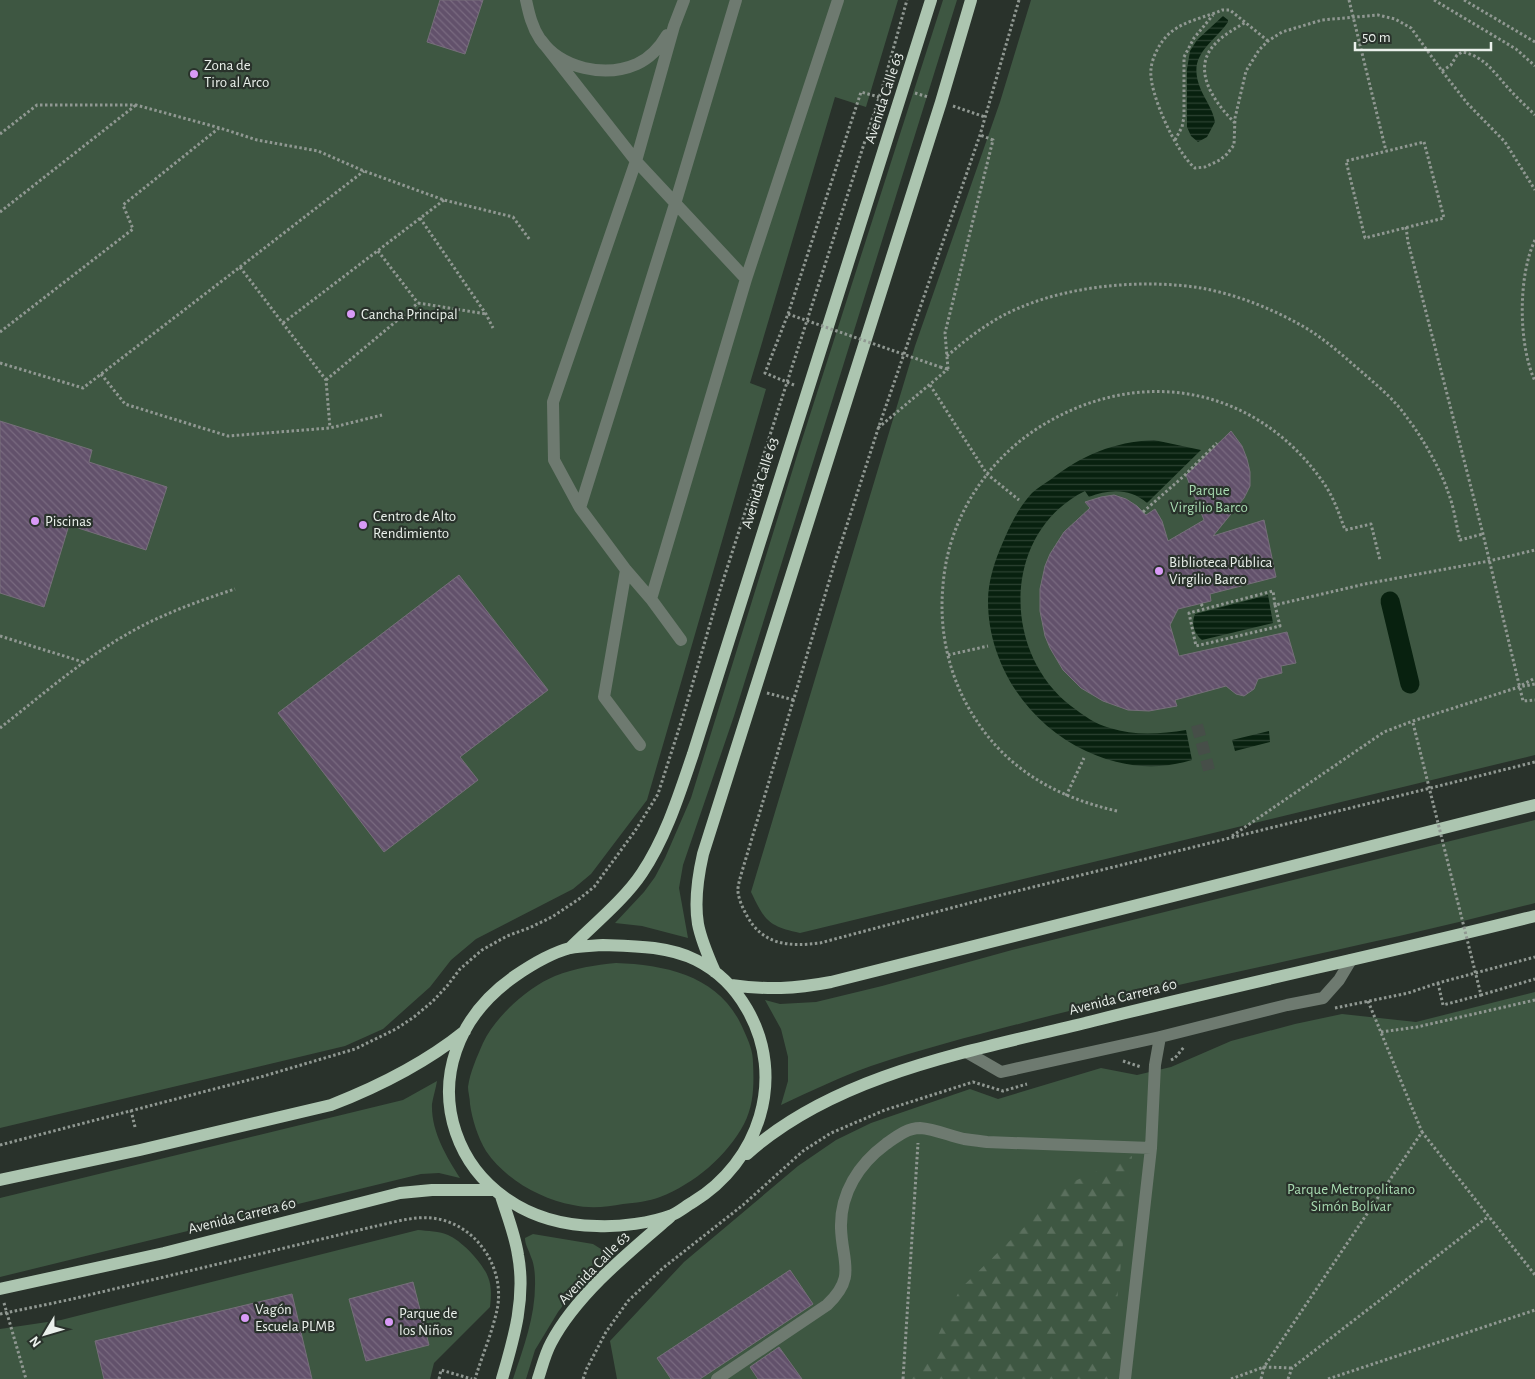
<svg xmlns="http://www.w3.org/2000/svg" width="1535" height="1379" font-family="'Alegreya Sans',sans-serif">
<defs>
<pattern id="forest-firs" width="22" height="20" patternUnits="userSpaceOnUse" patternTransform="scale(1.25)"><rect width="22" height="20" fill="#3e5742"/><path d="M5 1l3.5 6h-7zM16 11l3.5 6h-7z" fill="#5a6f5d"/></pattern>
<pattern id="water-rules" width="6" height="5" patternUnits="userSpaceOnUse" patternTransform="scale(1.25)"><rect width="6" height="5" fill="#08210f"/><path d="M0 2.5h6" fill="none" stroke="#2c4232"/></pattern>
<pattern id="building-back-hatch" width="6" height="6" patternUnits="userSpaceOnUse" patternTransform="scale(1.25)"><rect width="6" height="6" fill="#62516b"/><path d="M-1 5l2 2M0 0l6 6M5-1l2 2" fill="none" stroke="#796a80"/></pattern>
</defs>
<rect width="100%" height="100%" fill="#29322b"/>
<path fill="#3e5742" d="M0 0H898L866 107 835 97 750 383 766 389 647 800 591 874 573 889 476 939 451 960 430 987 383 1029 345 1046 0 1128Z
M943 0H957L734 716 683 865 679 888 688 938 642 926 615 923 644 892 655 877 665 858 691 798 800 446Z
M1031 0H1535V755L800 933C768 926 765 921 751 892L915 346 1000 102Z
M1535 820V903C1375 945 1213 974 1053 1015 992 1031 931 1046 871 1066 840 1077 811 1091 781 1105L788 1081V1057L781 1029 765 1000 780 1004 816 1002 882 986 1012 950Z
M616 963C669 965 722 977 744 1031 749 1042 753 1051 753 1063 754 1084 754 1105 744 1124 727 1156 694 1184 660 1197 649 1201 635 1203 623 1204 607 1207 590 1209 573 1205 540 1199 505 1179 486 1151 478 1138 472 1119 470 1104 470 1098 468 1092 468 1087 470 1072 477 1057 483 1043 495 1017 528 987 555 976 575 968 595 965 616 963Z
M1535 992V1379H617L610 1341 684 1262 798 1166 836 1140 871 1123 970 1089 998 1099 1101 1068 1137 1075 1171 1067 1231 1041 1295 1024 1342 1014 1416 1022Z
M437 1081C436 1088 433 1097 432 1104 431 1131 446 1156 460 1178L439 1173 421 1174 0 1277V1198L403 1100Z
M418 1230C427 1231 440 1231 448 1235 462 1241 483 1263 488 1277 492 1286 491 1298 490 1307L434 1363 430 1379H0V1329L61 1320Z
M533 1234 593 1244 601 1249V1255L558 1312 535 1350 526 1379H513C524 1346 536 1315 535 1280 535 1273 534 1263 531 1257 529 1250 525 1245 525 1238Z"/>
<path fill="url(#forest-firs)" d="M1132 1156 1109 1379H912L933 1346 960 1289 1070 1183Z"/>
<path fill="url(#water-rules)" d="M1223 16 1228 20V22C1211 46 1186 55 1201 90 1206 101 1213 110 1215 122L1207 137 1198 142 1191 136 1187 127V69L1190 51 1197 40Z
M1154 440 1201 450 1147 503C1130 488 1109 489 1089 497L1085 491C1002 532 1001 652 1071 706 1083 715 1095 724 1110 728 1135 736 1160 734 1186 730L1192 760C1156 771 1120 767 1086 751 1029 725 988 665 988 601 988 581 995 560 1003 542 1010 525 1019 507 1032 493 1037 488 1044 484 1050 480 1082 455 1113 442 1154 440Z
M1268 595 1273 623 1202 640C1194 633 1191 624 1195 614Z
M1269 731 1270 742 1235 751 1232 740Z"/>
<g fill="none" stroke-linecap="round" stroke-linejoin="round">
<path stroke="#08210f" stroke-width="19" d="M1390 601 1410 684"/>
</g>
<path fill="url(#building-back-hatch)" stroke="#766f7a" d="M440 0H483L465 54 427 42Z
M0 421 92 450 89 462 167 487 146 550 69 525 44 607 0 593Z
M1231 431 1242 446 1247 459 1250 472V486L1244 498 1213 536 1264 520 1276 577 1210 594 1211 601 1178 609 1170 625 1179 656 1287 632 1296 663 1281 666 1282 673 1258 679 1254 689 1244 696 1236 694 1226 686 1175 700 1177 706 1149 711 1128 710 1103 701 1081 688 1063 670 1050 648 1045 636 1040 611V589L1045 566 1050 554 1064 532 1090 508 1085 502 1101 497 1114 495 1126 499 1137 506 1146 515 1155 509 1162 521 1168 541 1204 520 1186 475Z
M459 575 548 690 460 757 478 780 384 852 278 713Z
M790 1270 813 1304 700 1379H671L657 1358Z
M413 1282 429 1345 366 1361 349 1299Z
M292 1294 312 1379H104L95 1341Z
M779 1347 802 1379H758L750 1367Z"/>
<g fill="none" stroke-linecap="round" stroke-linejoin="round">
<path stroke="#464e48" stroke-width="12" stroke-dasharray="12 6" stroke-linecap="butt" d="M1197 725 1209 770"/>
<path stroke="#909892" stroke-width="3" stroke-dasharray="2.5 2.5" stroke-linecap="butt" d="M1019 0 980 135 878 429 834 565 743 868C741 875 739 881 738 888 737 895 742 907 746 914 762 945 788 947 820 943L981 900 1535 762
M1349 0 1386 151
M1434 0 1516 49 1535 66
M1464 0 1535 42
M1268 41 1230 10H1222C1207 17 1183 21 1170 33 1161 40 1152 57 1151 69 1148 92 1177 154 1195 168L1205 167 1220 160 1227 154 1234 145 1235 118 1246 71 1259 50 1268 41 1282 32 1322 20 1378 15 1395 19 1411 28 1442 71 1467 103 1505 142 1535 190
M1442 71 1451 65 1457 55 1462 52C1485 56 1495 74 1510 90 1518 99 1527 107 1535 115
M915 93 928 97
M953 106 985 117
M1235 123C1214 102 1189 68 1217 42 1225 34 1236 28 1246 22
M0 134 37 105H136L220 128 257 140 318 151 364 171 444 200 513 217 530 240
M1175 140 1182 127 1184 117V57L1194 38 1213 15
M1424 142 1444 218 1365 238 1346 161Z
M0 212 136 105
M420 218 486 314 493 328
M1406 227 1408 242 1483 534 1523 701 1535 700
M1535 240C1518 275 1518 345 1535 381
M378 251 418 303
M240 267 364 171
M283 323 444 200
M0 332 133 229 123 205 219 128
M947 356C969 337 992 319 1019 308 1072 285 1144 279 1201 288 1234 294 1268 307 1297 323 1322 336 1342 355 1363 373 1379 387 1396 401 1408 419 1422 437 1441 470 1448 492 1454 507 1456 524 1460 540L1483 534
M0 363 83 388 240 267 326 380 330 428
M940 367 947 369
M948 369 945 333 993 140 980 135
M101 374 125 404 228 436 330 428 382 415
M326 380 418 303 486 314
M794 385 765 373 788 314 861 92 879 97
M930 385 987 474 1019 500
M878 428 948 369
M1143 512 1185 475 1217 443
M1201 604 1204 608
M1275 605 1280 626 1196 646 1189 613 1273 591 1275 605 1365 584 1489 561 1535 550
M0 636 83 662
M948 655 988 646
M1522 685 1535 678
M767 693 794 700
M0 728C42 695 83 659 129 633 162 614 199 601 235 589
M1066 796 1084 758
M1117 811C1051 796 1000 765 967 705 947 668 939 627 943 585 948 521 984 463 1038 428 1137 365 1254 384 1323 482 1333 496 1339 513 1345 530L1371 524 1380 560
M1232 836 1384 732 1413 721 1519 687 1535 684
M1438 983 1443 1005 1481 995
M1368 1001 1422 1132
M1335 1008 1408 993 1438 983 1535 957
M1381 1032 1417 1027 1535 1000
M1171 1060 1175 1058 1184 1047
M1123 1061 1141 1067
M131 1110 135 1127
M0 1145 264 1076 355 1049 396 1029 414 1017 433 1001 447 986 460 969 482 950 507 936 529 928 552 917 579 899 594 887 635 831 658 794 684 713 720 590 884 82 907 0
M4 1303 26 1379
M0 1314 68 1300 372 1227C391 1223 413 1216 432 1218 476 1223 506 1268 497 1310 492 1333 482 1356 475 1379
M439 1379 441 1370 472 1379
M583 1379 587 1368 606 1332 628 1301 663 1268 743 1205 803 1151 831 1133 885 1110 973 1082 1003 1091 1027 1084
M903 1379 918 1143
M1231 1379 1264 1367 1292 1368
M1261 1379 1264 1367 1422 1132 1535 1275
M1288 1379 1292 1368 1489 1216
M1328 1379 1535 1310"/>
<path stroke="#6e7a70" stroke-width="12" d="M526 0C529 14 532 27 540 39 561 69 605 78 637 64 650 58 660 47 667 35
M541 40 636 161 746 279
M580 508 675 204 736 0
M626 570 604 697 640 745
M651 599 746 279 838 0
M681 640 651 599 626 570 580 508 554 460 553 402 636 161 674 26 684 0
M968 1053 1001 1072 1160 1037 1287 1005 1323 998 1339 980 1351 960
M717 1379 827 1305C857 1277 842 1262 841 1228 840 1193 859 1164 886 1144 896 1137 907 1128 920 1128 935 1129 950 1136 964 1139 972 1140 980 1141 987 1142L1151 1148
M1125 1379 1151 1148 1155 1065 1160 1037"/>
<path stroke="#acc5b0" stroke-width="12" d="M603 945C634 946 668 946 696 960 718 971 735 988 747 1009 787 1078 759 1162 693 1202 686 1206 679 1212 672 1215 651 1223 620 1227 597 1226 452 1225 393 1061 515 976 531 965 551 953 570 948 581 946 592 946 603 945Z
M570 948C592 926 625 899 642 873 666 837 679 795 693 754L931 0
M715 972C708 956 701 940 698 924 694 900 698 876 703 854L941 102 971 0
M731 985C768 990 794 989 831 982L1535 805
M747 1154C838 1072 978 1050 1093 1021 1240 984 1388 953 1535 916
M0 1180 140 1150 331 1105C380 1086 424 1064 465 1031
M501 1196C507 1215 515 1235 518 1255 526 1298 514 1338 502 1379
M0 1289 164 1253 400 1193 432 1190H494
M538 1379C542 1367 545 1354 551 1343 576 1295 629 1252 670 1217"/>
<path stroke="#909892" stroke-width="3" stroke-dasharray="2.5 2.5" stroke-linecap="butt" d="M788 314 940 367
M1413 723 1481 995 1535 979"/>
</g>
<g fill="#d99af7" stroke="#29322b" stroke-width="2">
<circle cx="194" cy="74" r="5"/>
<circle cx="351" cy="314" r="5"/>
<circle cx="35" cy="521" r="5"/>
<circle cx="363" cy="525" r="5"/>
<circle cx="1159" cy="571" r="5"/>
<circle cx="245" cy="1318" r="5"/>
<circle cx="389" cy="1322" r="5"/>
</g>
<g text-anchor="middle" dominant-baseline="central" stroke-width="4.5" stroke-linejoin="round" paint-order="stroke">
<g font-size="15" fill="#eaf0eb" stroke="#29322b" text-anchor="start">
<text x="204" y="65">Zona de<tspan x="204" dy="17">Tiro al Arco</tspan></text>
<text x="361" y="314">Cancha Principal</text>
<text x="373" y="516">Centro de Alto<tspan x="373" dy="17">Rendimiento</tspan></text>
<text x="45" y="521">Piscinas</text>
<text x="1169" y="562">Biblioteca Pública<tspan x="1169" dy="17">Virgilio Barco</tspan></text>
<text x="255" y="1309">Vagón<tspan x="255" dy="17">Escuela PLMB</tspan></text>
<text x="399" y="1313">Parque de<tspan x="399" dy="17">los Niños</tspan></text>
</g>
<g font-size="15" fill="#eaf0eb" stroke="#29322b">
<text transform="translate(884 98) rotate(-72)">Avenida Calle 63</text>
<text transform="translate(760 483) rotate(-73)">Avenida Calle 63</text>
<text transform="translate(1123 997) rotate(-14)">Avenida Carrera 60</text>
<text transform="translate(242 1216) rotate(-14)">Avenida Carrera 60</text>
<text transform="translate(594 1268) rotate(-46)">Avenida Calle 63</text>
</g>
<g font-size="15" fill="#a7d9b0" stroke="#29322b">
<text x="1209" y="490">Parque<tspan x="1209" dy="17">Virgilio Barco</tspan></text>
<text x="1351" y="1189">Parque Metropolitano<tspan x="1351" dy="17">Simón Bolívar</tspan></text>
</g>
</g>
<g transform="translate(45 1334) rotate(232)" stroke="#29322b" stroke-width="4" paint-order="stroke">
<path d="M0-4L9 19L0 12L-9 19Z" fill="#eaf0eb"/>
<text y="-8" font-size="14" font-weight="bold" text-anchor="middle" fill="#eaf0eb">N</text>
</g>
<path d="M1355 42v8h136v-8" fill="none" stroke="#eaf0eb" stroke-width="2.5"/>
<text x="1362" y="42" font-size="15" fill="#eaf0eb" stroke="#29322b" stroke-width="4" paint-order="stroke">50 m</text>
</svg>
